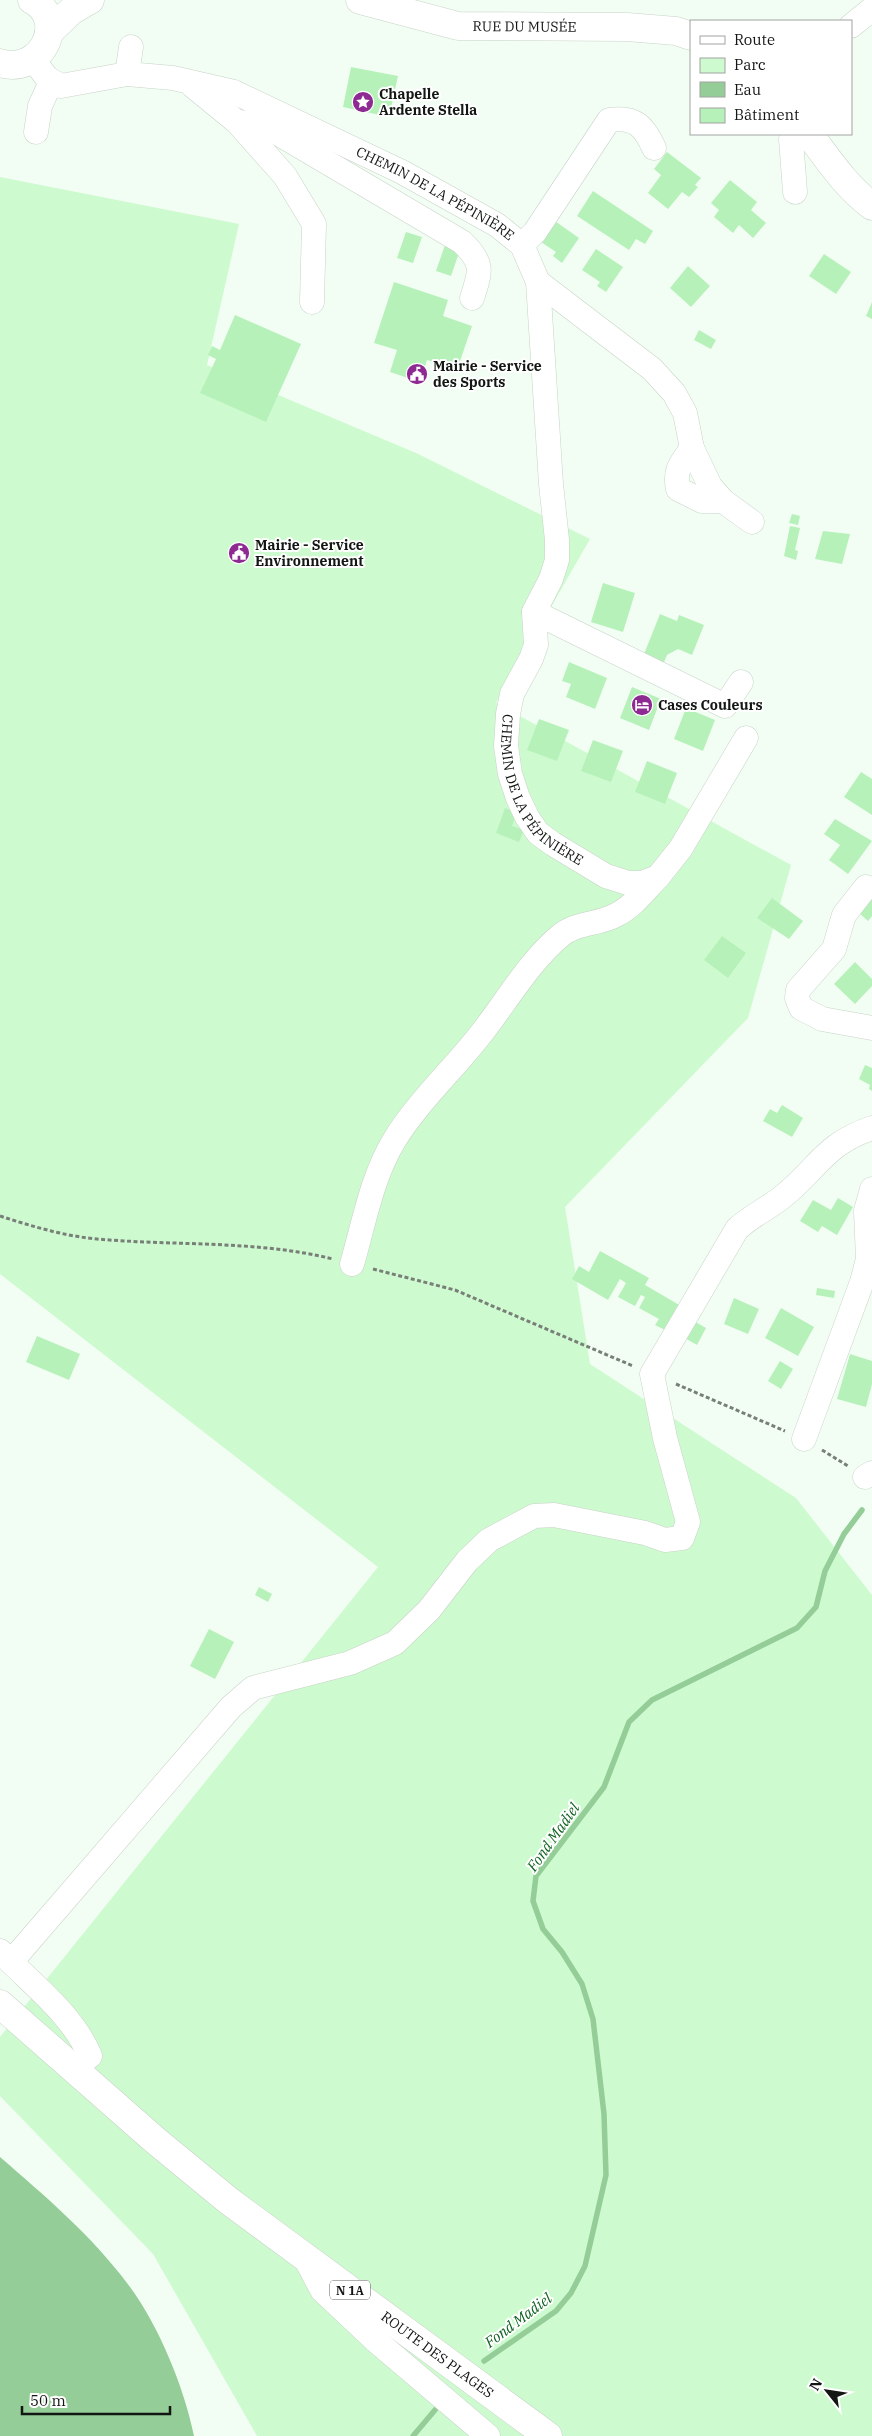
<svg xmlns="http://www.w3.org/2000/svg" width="872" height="2436" font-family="'IBM Plex Serif',serif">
<rect width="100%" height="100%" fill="#f2fef3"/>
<path fill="#cefacf" d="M0 177 239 224 207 365 416 453 590 539 496 703 791 865 748 1018 565 1207 590 1364 796 1498 872 1595V2436H257L153 2254 0 2096V2037L378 1567 0 1274Z"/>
<path fill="#94cd97" d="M0 2157C45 2196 91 2235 127 2283 158 2323 184 2387 194 2436H0Z"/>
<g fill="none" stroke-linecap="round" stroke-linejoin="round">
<path stroke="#94cd97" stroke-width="5.5" d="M484 2361 556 2311 571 2293 585 2266 606 2175 604 2114 593 2019 582 1984 562 1952 543 1929 533 1901 536 1876 604 1787 629 1722 652 1700 797 1628 816 1607 825 1571 844 1534 862 1510
M413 2436 435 2410"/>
</g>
<path fill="#b7f1ba" d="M351 67 398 76 389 117 343 107Z
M667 152 701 178 695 185 698 187 689 197 682 192 668 209 648 193 661 175 654 169Z
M730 180 757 202 751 210 766 223 753 238 739 225 733 233 714 217 719 210 711 203Z
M593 191 653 231 645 244 636 239 629 250 577 216Z
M552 219 579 238 562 263 553 256 556 252 538 240Z
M406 232 422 237 413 263 397 258Z
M445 245 460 250 451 276 436 271Z
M596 249 623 267 606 292 597 286 600 282 582 270Z
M824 254 851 272 836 294 809 276Z
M688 266 710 286 691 307 670 288Z
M394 282 448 300 443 316 472 326 457 370 427 360 420 382 390 372 397 350 374 343Z
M872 302V319L866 316Z
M235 315 301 344 266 422 200 393 216 359 208 355 212 346 220 350Z
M699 330 716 340 711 349 694 340Z
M792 514 800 516 798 525 789 523Z
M790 526 800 528 795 550 798 551 796 560 784 556Z
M823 531 850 534 842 564 815 559Z
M603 583 635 593 623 632 591 622Z
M660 614 677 621 679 615 704 625 692 655 678 649 667 655 662 667 642 659Z
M569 662 607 678 595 709 566 697 571 684 562 681Z
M632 687 661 699 649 730 620 718Z
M686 708 715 720 703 751 674 739Z
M539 719 569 730 557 761 527 750Z
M593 740 623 751 611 782 581 771Z
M647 761 677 773 665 804 635 792Z
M861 772 872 779V815L844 797Z
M505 808 517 813 512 826 524 830 519 842 496 833Z
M835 819 872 841 848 874 829 860 840 845 824 834Z
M872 895V916L868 921 858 912Z
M772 898 803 921 789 939 757 918Z
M722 936 746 953 728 978 704 960Z
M855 962 872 979V986L855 1004 834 984Z
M865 1065 872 1068V1091L869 1089 870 1085 859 1079Z
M782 1105 803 1118 792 1137 763 1121 770 1109 777 1113Z
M838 1198 853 1207 837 1235 822 1226 818 1232 800 1221 813 1200 831 1210Z
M600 1251 649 1278 645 1285 681 1306 667 1331 655 1325 659 1319 639 1308 645 1297 641 1295 635 1306 618 1297 626 1283 620 1279 608 1300 572 1279 579 1266 589 1272Z
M817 1288 835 1291 834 1298 816 1295Z
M734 1298 759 1309 748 1334 724 1324Z
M781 1308 814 1327 798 1356 765 1338Z
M692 1320 706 1328 697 1345 683 1337Z
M37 1336 80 1354 69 1380 26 1362Z
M850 1354 872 1361V1384L866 1407 837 1399Z
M780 1361 793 1369 781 1389 768 1381Z
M259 1587 272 1594 268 1602 255 1595Z
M209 1629 234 1642 215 1679 190 1666Z"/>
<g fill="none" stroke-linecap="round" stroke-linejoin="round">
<g stroke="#c8d3c8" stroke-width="25">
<g id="minor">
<path d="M851 26 872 9"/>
<path id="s1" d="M33 59 47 78 61 86 127 74 173 78 234 92 402 172 497 225 522 245 538 282 551 484 557 540V560L551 579 534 612 536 645 531 659 512 694 508 714 506 746 510 774 518 798 527 817 538 833 553 844 606 876 628 883H642L658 877 681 848 746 738"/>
<path d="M127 74 131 47"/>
<path d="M193 86 237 122 285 176 314 224 312 302"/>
<path d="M237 122 262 124 462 242C484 263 481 271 472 298"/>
<path d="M36 132 40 106 51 82"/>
<path d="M793 134 791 139 795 192"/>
<path d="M522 245 535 232 609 120C635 116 644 126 654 148"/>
<path d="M538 282 652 369 674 393 685 413 692 448 710 486 723 501 752 522"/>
<path d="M692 448C681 463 674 470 678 489L702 501H723"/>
<path d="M534 612 725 706 741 682"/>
<path d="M866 887 844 915 834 949 798 990 797 998 801 1008 822 1019 872 1028"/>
<path d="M352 1264C364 1223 372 1176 395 1139 420 1099 456 1067 484 1030 507 1000 531 960 560 936 576 922 598 925 616 915 633 907 645 890 658 877"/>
<path d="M804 1439 862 1282 868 1259 866 1211 872 1189"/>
<path d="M865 1477 872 1473"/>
<path d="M0 1951C31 1984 72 2013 90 2056L74 2069"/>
<path d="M11 1962 231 1707 253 1688 350 1663 395 1643 429 1610 467 1561 489 1540 534 1516 554 1515 645 1533 665 1540 682 1538 688 1522 665 1438 652 1374 737 1229C751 1216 767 1209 781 1198 817 1170 824 1144 872 1128"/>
<path d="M304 2256 322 2290 375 2340 488 2436"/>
</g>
</g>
<g stroke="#c8d3c8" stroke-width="29">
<g id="major">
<path id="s2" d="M360 0 458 26 627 27 676 31 691 36"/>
<path d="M49 32 71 11 90 0"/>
<path d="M0 63C41 76 69 20 32 0"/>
<path d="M809 134C828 159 846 187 872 206"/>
<path id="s3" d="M0 2004 156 2141 229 2201 548 2436"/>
</g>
</g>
<path stroke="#787f78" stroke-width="3" stroke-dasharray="4 2.5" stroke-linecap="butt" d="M0 1216C31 1226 64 1236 97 1239 175 1246 256 1240 333 1259
M373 1269 455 1290 633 1366
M676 1384 785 1431
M822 1450 848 1466"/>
<use href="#minor" stroke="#fff" stroke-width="24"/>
<use href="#major" stroke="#fff" stroke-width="28"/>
</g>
<defs>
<g id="sight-disc" transform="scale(1.125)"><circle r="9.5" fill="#8d2b92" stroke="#fff"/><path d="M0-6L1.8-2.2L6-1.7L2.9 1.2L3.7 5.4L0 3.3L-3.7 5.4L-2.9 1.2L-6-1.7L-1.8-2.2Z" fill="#fff"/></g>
<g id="civic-disc" transform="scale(1.125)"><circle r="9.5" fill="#8d2b92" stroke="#fff"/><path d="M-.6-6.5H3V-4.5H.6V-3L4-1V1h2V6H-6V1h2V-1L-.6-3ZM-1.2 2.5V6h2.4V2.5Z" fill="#fff"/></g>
<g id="hotel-disc" transform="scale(1.125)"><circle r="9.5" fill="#8d2b92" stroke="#fff"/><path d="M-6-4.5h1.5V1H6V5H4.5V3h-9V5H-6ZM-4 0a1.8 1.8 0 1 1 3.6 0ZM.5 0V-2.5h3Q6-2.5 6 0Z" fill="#fff"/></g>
</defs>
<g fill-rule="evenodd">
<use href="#sight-disc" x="363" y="102"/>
<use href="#civic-disc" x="417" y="374"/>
<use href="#civic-disc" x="239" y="553"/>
<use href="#hotel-disc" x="642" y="705"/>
</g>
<g text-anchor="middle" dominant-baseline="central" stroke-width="4" stroke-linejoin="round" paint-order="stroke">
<rect fill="#fff" stroke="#5a5d5a" stroke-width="1" x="330" y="2280.5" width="40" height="19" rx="4"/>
<g font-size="12" font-weight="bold" fill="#131713">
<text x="350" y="2290">N 1A</text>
</g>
<g font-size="14" fill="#131713" stroke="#fff">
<text stroke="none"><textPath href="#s2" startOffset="168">RUE DU MUSÉE</textPath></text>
<text stroke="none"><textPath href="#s1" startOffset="441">CHEMIN DE LA PÉPINIÈRE</textPath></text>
<text stroke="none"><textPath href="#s1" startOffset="1116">CHEMIN DE LA PÉPINIÈRE</textPath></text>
<text stroke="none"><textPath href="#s3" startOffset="561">ROUTE DES PLAGES</textPath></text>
</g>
<g font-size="14" font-weight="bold" fill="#131713" stroke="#fff" text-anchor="start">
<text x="379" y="94">Chapelle<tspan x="379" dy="16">Ardente Stella</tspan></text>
<text x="433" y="366">Mairie - Service<tspan x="433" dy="16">des Sports</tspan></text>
<text x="255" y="545">Mairie - Service<tspan x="255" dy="16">Environnement</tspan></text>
<text x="658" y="705">Cases Couleurs</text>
</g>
<g font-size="15" font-style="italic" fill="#0f6220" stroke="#fff">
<text transform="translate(553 1837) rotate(-55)">Fond Madiel</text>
<text transform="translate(518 2320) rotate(-37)">Fond Madiel</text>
</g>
</g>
<rect x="690" y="20" width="162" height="115" fill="#ffffff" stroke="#a1a2a1"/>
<rect x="700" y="36" width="25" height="8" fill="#ffffff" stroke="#a1a2a1"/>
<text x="734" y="45" font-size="15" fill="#131713">Route</text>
<rect x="700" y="58" width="25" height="15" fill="#cefacf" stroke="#a1a2a1"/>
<text x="734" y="70" font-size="15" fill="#131713">Parc</text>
<rect x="700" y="82" width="25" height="15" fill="#94cd97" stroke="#a1a2a1"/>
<text x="734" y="95" font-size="15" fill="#131713">Eau</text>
<rect x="700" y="108" width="25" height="15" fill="#b7f1ba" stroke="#a1a2a1"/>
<text x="734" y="120" font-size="15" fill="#131713">Bâtiment</text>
<g transform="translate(827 2391) rotate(300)" stroke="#ffffff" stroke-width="4" paint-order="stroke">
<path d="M0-4L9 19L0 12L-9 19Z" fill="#131713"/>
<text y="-8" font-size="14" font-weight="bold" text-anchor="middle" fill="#131713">N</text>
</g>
<path d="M22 2406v8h148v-8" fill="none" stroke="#131713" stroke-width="2.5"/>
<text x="30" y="2406" font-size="15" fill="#131713" stroke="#ffffff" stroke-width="4" paint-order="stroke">50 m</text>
</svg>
